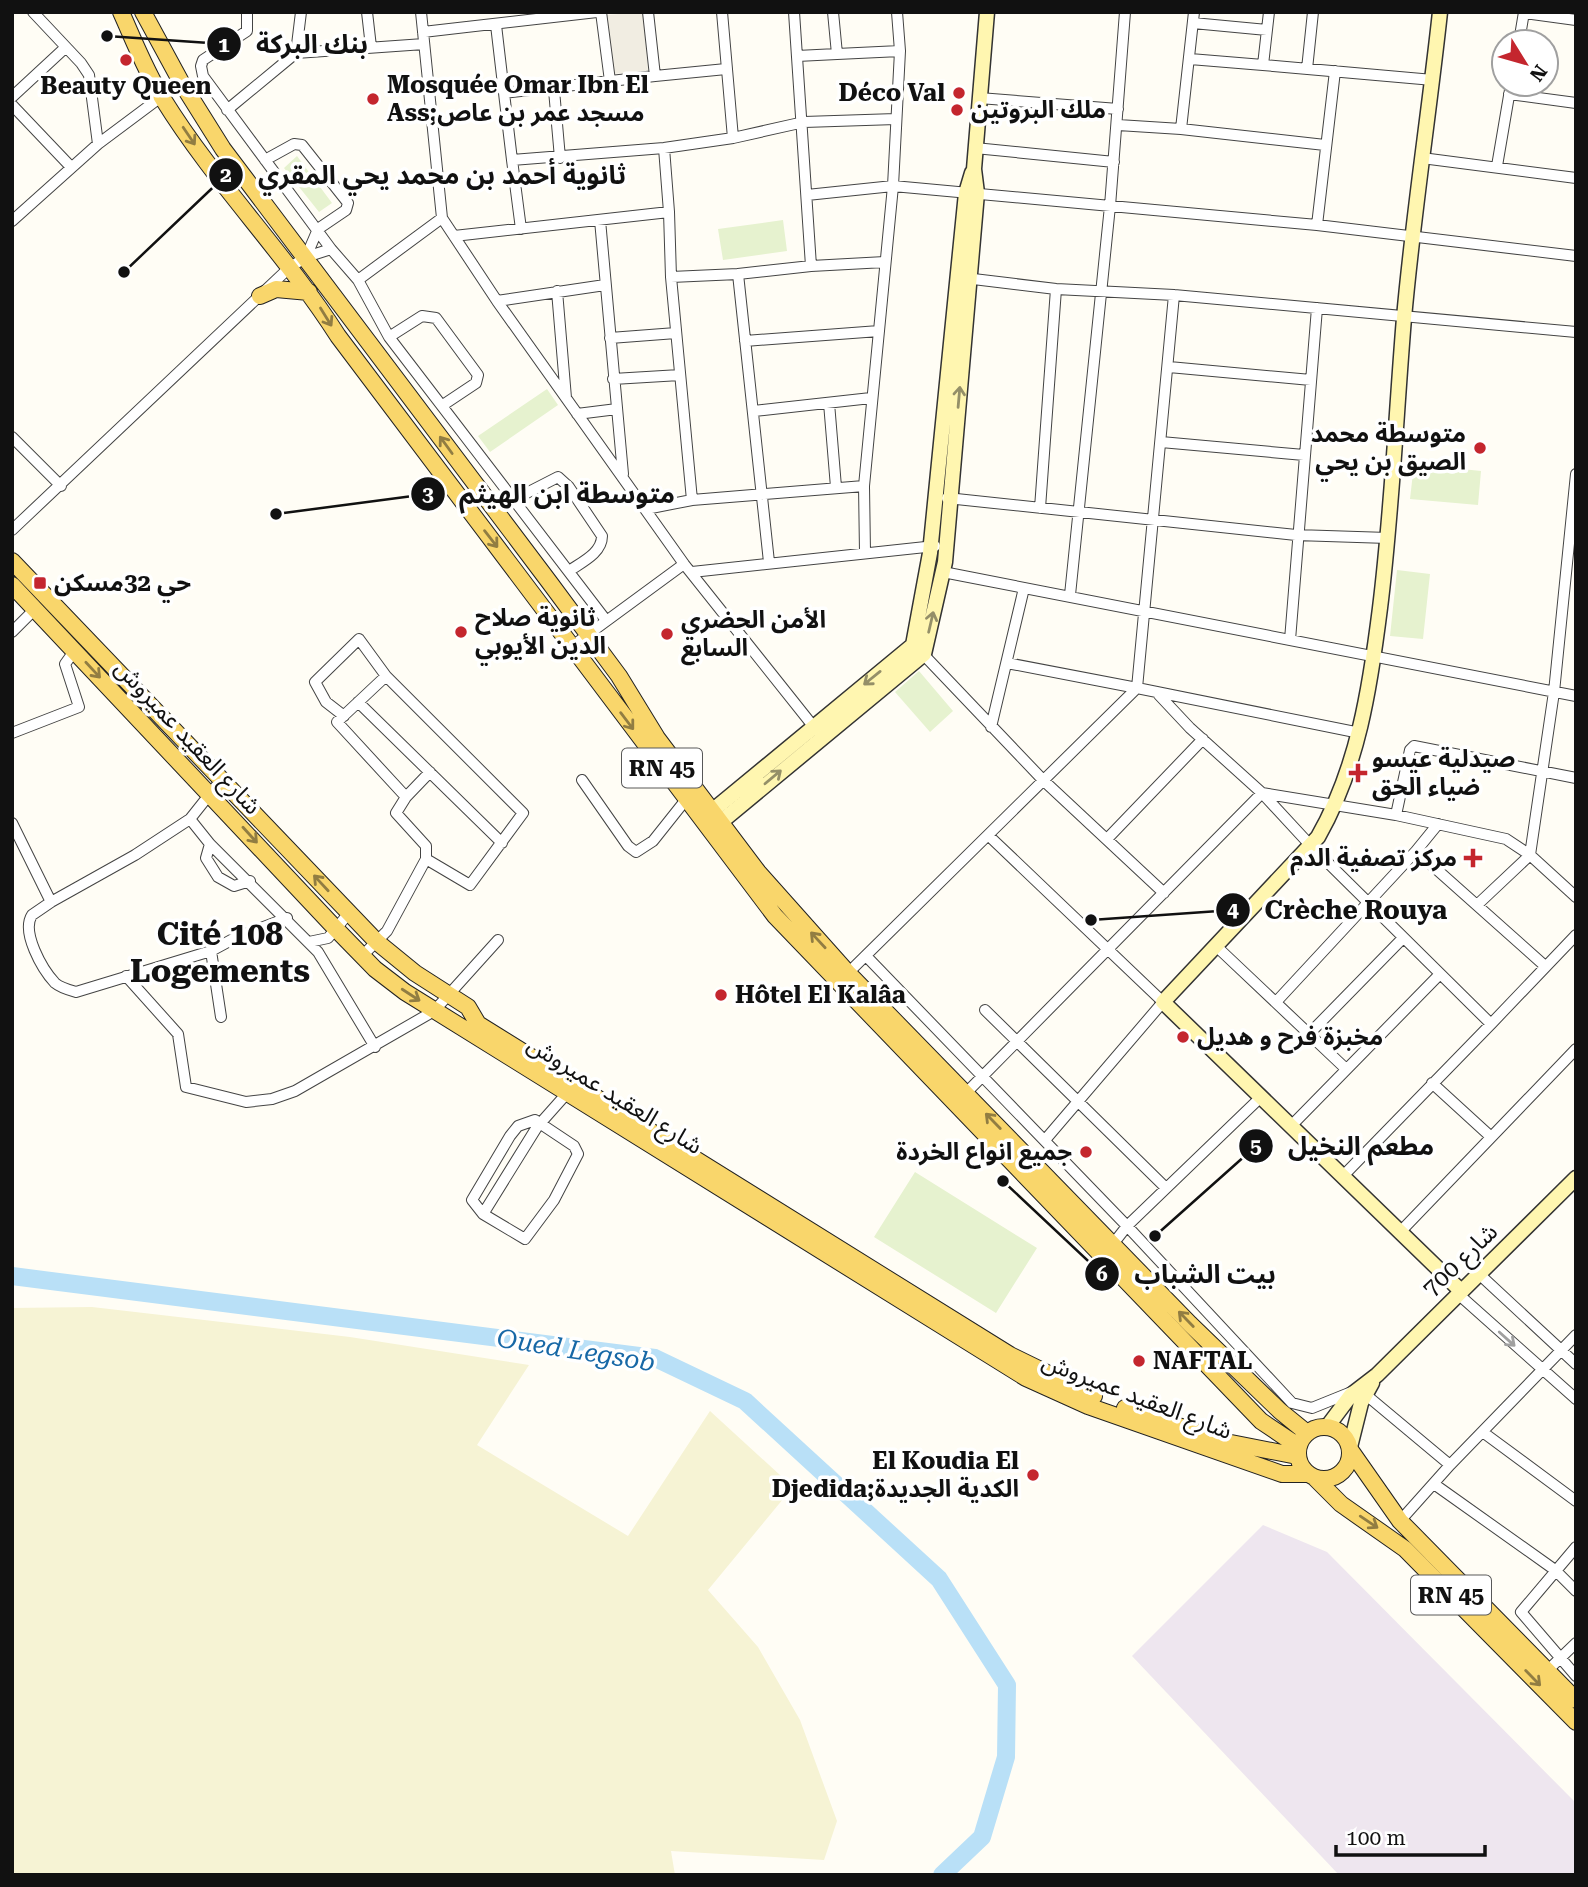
<svg xmlns="http://www.w3.org/2000/svg" width="1588" height="1887" font-family="'Roboto Serif','Noto Sans Arabic',serif">
<rect width="100%" height="100%" fill="#fffdf5"/>
<path fill="#eee6ef" d="M1263 1525 1327 1552 1576 1803V1875H1339L1132 1656Z"/>
<path fill="#f6f3d4" d="M92 1307 350 1337 529 1365 477 1445 628 1536 710 1411 793 1487 708 1590 758 1647 800 1720 837 1821 824 1860 671 1851 675 1875H12V1308Z"/>
<path fill="#e6f2cf" d="M297 156 332 203 319 212 284 168Z
M783 220 787 251 723 260 718 229Z
M547 389 558 405 490 452 478 436Z
M1414 464 1481 471 1478 505 1410 499Z
M1397 570 1430 574 1423 639 1390 636Z
M919 671 953 711 930 732 895 692Z
M915 1172 1037 1248 996 1313 874 1237Z"/>
<path fill="#f1ede2" d="M643 12 648 71 612 74 606 15Z"/>
<g fill="none" stroke-linecap="round" stroke-linejoin="round">
<path stroke="#b9e0f7" stroke-width="18" d="M12 1276 655 1358 745 1401 939 1579 1007 1685 1006 1757 982 1837 942 1875"/>
<g stroke="#444" stroke-width="12">
<path id="street" d="M33 12 81 63 89 75 98 144
M247 12V31L203 60 201 66 203 76 331 249 358 280 389 337 605 619
M367 12 371 47
M421 12 442 218 497 301 684 564 817 731
M601 12 610 81
M1194 12 1181 129 1325 145
M1269 12 1263 65 1433 80
M1524 13 1576 20
M1193 23 1267 30
M496 25 504 93
M423 32 597 12
M1519 42 1524 12
M296 53 301 12
M837 54 900 51
M797 56 837 54 833 12
M1190 59 1263 65
M1307 69 1313 12
M655 76 726 69
M554 90 560 158
M1509 94 1576 103
M12 97 66 47
M979 98 1118 109
M12 105 71 167
M227 110 296 53 424 44
M1118 125 1181 129
M733 138 804 122 896 119
M664 148 669 212
M975 148 1114 162
M1422 158 1576 178
M265 160 294 144 302 145 348 203 346 210 318 229 306 257
M512 160 504 93 655 76 648 12
M1497 166 1511 84
M807 195 893 186 1317 225 1576 256
M600 220 623 474
M12 221 98 144 181 82
M1317 225 1335 71
M521 229 512 160 664 148 733 138 722 12
M454 236 669 212 671 277 692 500 864 486
M811 266 885 262
M671 277 738 274
M965 278 1056 289 1174 295 1576 332
M358 280 442 218
M557 291 566 398
M1174 295 1137 688 1360 733
M497 301 605 285
M389 337 422 316 436 318 478 375 476 383 443 405
M610 338 676 333
M745 341 879 331
M1169 367 1311 380
M613 379 680 375
M829 403 836 487
M754 411 871 398
M577 414 617 409
M12 437 61 486
M1161 442 1304 455
M947 498 1296 535 1388 538
M515 499 558 477 569 487 602 536C602 553 582 562 569 571
M1040 508 1056 289
M646 509 692 500
M12 530 289 268 306 257 331 249
M865 552 864 486 893 186 900 51 897 12
M769 562 738 274 811 266 794 12
M692 572 935 546
M943 572 1576 696
M1070 595 1110 206 1125 12
M12 632 35 609
M1290 640 1317 308
M571 647 684 564
M921 652 1043 780 1164 893
M1007 663 1137 688
M386 676 337 722 406 797
M1159 695 1190 728 1262 793 1311 846 1491 1024 1576 935
M358 702 502 843
M344 716 326 702 315 682 359 639 386 676 523 813 470 885 426 859V846L396 813 406 797 430 772
M991 727 1024 588
M12 733 79 707 65 664 75 650
M582 780 628 846 636 852 653 841 688 797
M1396 815 1410 750 1414 746 1576 778
M190 819 210 844 318 952 375 1047
M12 823 51 902 135 855 190 819 221 780
M1438 824 1416 851 1545 966
M989 836 1163 1002 1045 1140
M1107 839 1203 739
M210 844 206 858 218 877 234 886 250 881
M51 902 32 915C21 932 42 969 55 983 61 988 69 990 76 992L211 951 235 938 287 918
M1477 905 1530 855 1554 692 1576 474
M309 942 328 938 349 913
M1216 946 1345 1068
M211 951 221 1017
M362 956 387 931 426 859
M867 957 1127 1226 1292 1403 1312 1408 1359 1389 1450 1465
M126 976 178 1034 186 1087 246 1102 272 1099 295 1091 434 1011 498 940
M845 976 1137 688
M1276 1002 1416 851
M985 1010 1166 1188
M1309 1034 1403 938
M1432 1083 1490 1136
M963 1096 1262 793 1396 815 1506 839 1530 855 1576 897
M535 1120 574 1146 578 1154 554 1200 525 1239 483 1214 472 1200 510 1136 518 1126Z
M1291 1126 1440 974
M1343 1176 1491 1024
M483 1214 537 1127 569 1091
M1402 1230 1576 1049
M1113 1244 1127 1226 1262 1096
M1478 1273 1576 1364
M1457 1293 1576 1399
M1484 1433 1576 1501
M1434 1484 1555 1570 1576 1591
M1400 1521 1450 1465 1576 1335
M1576 1547 1521 1612 1576 1676
M1548 1670 1576 1643"/>
</g>
<g stroke="#333" stroke-width="17">
<path id="secondary" d="M1440 12C1429 114 1413 216 1404 318 1396 415 1392 512 1380 608 1370 688 1358 767 1318 837L1163 1002 1460 1290
M712 811 913 645 930 553 966 193 972 173
M721 822 924 654 945 562 977 193 974 169 987 12
M1327 1427 1351 1395 1377 1375 1576 1178
M1350 1447 1361 1403 1372 1383"/>
</g>
<g stroke="#222" stroke-width="18">
<path id="primary" d="M121 12C134 41 146 72 163 99 215 183 285 253 338 336L775 916 1261 1421 1298 1446
M143 12 181 82 223 149 550 583 619 676 657 738 758 872 848 973 1190 1324 1280 1411 1307 1433
M260 296 276 289 309 292
M12 561 377 942 415 973 468 1007 478 1024 1010 1355 1094 1396
M12 585 336 929 375 969 405 992 1026 1378 1088 1406 1282 1474H1308
M1125 1408 1226 1442 1297 1456
M1298 1453a26 26 0 1 1 52 0a26 26 0 1 1-52 0Z
M1351 1451 1400 1521 1576 1700
M1316 1479 1341 1504 1405 1549 1576 1722"/>
</g>
<use href="#street" stroke="#fff" stroke-width="10"/>
<use href="#secondary" stroke="#fff6b0" stroke-width="14"/>
<use href="#primary" stroke="#f9d66b" stroke-width="16"/>
</g>
<defs><path id="oneway-shaft" d="M-6 0H5M1.5-3L5.5 0L1.5 3" fill="none" stroke-width="1.6" stroke-linecap="round" stroke-linejoin="round" transform="scale(1.75)"/></defs>
<g stroke="#917d42">
<use href="#oneway-shaft" transform="translate(189 136) rotate(56)"/>
<use href="#oneway-shaft" transform="translate(326 317) rotate(58)"/>
<use href="#oneway-shaft" transform="translate(446 445) rotate(-126)"/>
<use href="#oneway-shaft" transform="translate(491 539) rotate(52)"/>
<use href="#oneway-shaft" transform="translate(93 670) rotate(47)"/>
<use href="#oneway-shaft" transform="translate(627 721) rotate(53)"/>
<use href="#oneway-shaft" transform="translate(250 835) rotate(48)"/>
<use href="#oneway-shaft" transform="translate(321 883) rotate(-133)"/>
<use href="#oneway-shaft" transform="translate(818 940) rotate(-133)"/>
<use href="#oneway-shaft" transform="translate(411 995) rotate(33)"/>
<use href="#oneway-shaft" transform="translate(993 1121) rotate(-134)"/>
<use href="#oneway-shaft" transform="translate(1186 1319) rotate(-134)"/>
<use href="#oneway-shaft" transform="translate(1369 1522) rotate(34)"/>
<use href="#oneway-shaft" transform="translate(1533 1678) rotate(46)"/>
</g>
<g stroke="#948f68">
<use href="#oneway-shaft" transform="translate(959 397) rotate(-85)"/>
<use href="#oneway-shaft" transform="translate(931 622) rotate(-77)"/>
<use href="#oneway-shaft" transform="translate(872 678) rotate(141)"/>
<use href="#oneway-shaft" transform="translate(773 777) rotate(-40)"/>
</g>
<use stroke="#a0a0a0" href="#oneway-shaft" transform="translate(1507 1339) rotate(42)"/>
<g fill="#c4262e" stroke="#fff" stroke-width="2.5">
<circle cx="126" cy="60" r="7"/>
<circle cx="959" cy="93" r="7"/>
<circle cx="373" cy="99" r="7"/>
<circle cx="957" cy="110" r="7"/>
<circle cx="1480" cy="448" r="7"/>
<rect x="33" y="576" width="14" height="14" rx="3.5"/>
<circle cx="461" cy="632" r="7"/>
<circle cx="667" cy="634" r="7"/>
<path d="M1354.5 762.5h7v7h7v7h-7v7h-7v-7h-7v-7h7z"/>
<path d="M1469.5 847.5h7v7h7v7h-7v7h-7v-7h-7v-7h7z"/>
<circle cx="721" cy="995" r="7"/>
<circle cx="1183" cy="1037" r="7"/>
<circle cx="1086" cy="1152" r="7"/>
<circle cx="1139" cy="1361" r="7"/>
<circle cx="1033" cy="1475" r="7"/>
</g>
<g text-anchor="middle" dominant-baseline="central" stroke-width="7" stroke-linejoin="round" paint-order="stroke">
<g fill="#fff" stroke="#585858" stroke-width="2">
<rect x="622" y="748.5" width="80" height="39" rx="5"/>
<rect x="1411" y="1575.5" width="80" height="39" rx="5"/>
</g>
<g font-size="23" font-weight="bold" fill="#111">
<text x="662" y="768">RN 45</text>
<text x="1451" y="1595">RN 45</text>
</g>
<g font-size="24" font-weight="bold" fill="#111" stroke="#fff" text-anchor="start">
<text x="387" y="85">Mosquée Omar Ibn El<tspan x="387" dy="28">Ass;مسجد عمر بن عاص</tspan></text>
<text x="126" y="86" text-anchor="middle">Beauty Queen</text>
<text x="945" y="93" text-anchor="end">Déco Val</text>
<text x="971" y="110">ملك البروتين</text>
<text x="1466" y="434" text-anchor="end">متوسطة محمد<tspan x="1466" dy="28">الصيق بن يحي</tspan></text>
<text x="54" y="583">حي 32مسكن</text>
<text x="475" y="618">ثانوية صلاح<tspan x="475" dy="28">الدين الأيوبي</tspan></text>
<text x="681" y="620">الأمن الحضري<tspan x="681" dy="28">السابع</tspan></text>
<text x="1372" y="759">صيدلية عيسو<tspan x="1372" dy="28">ضياء الحق</tspan></text>
<text x="1457" y="858" text-anchor="end">مركز تصفية الدم</text>
<text x="735" y="995">Hôtel El Kalâa</text>
<text x="1197" y="1037">مخبزة فرح و هديل</text>
<text x="1072" y="1152" text-anchor="end">جميع انواع الخردة</text>
<text x="1153" y="1361">NAFTAL</text>
<text x="1019" y="1461" text-anchor="end">El Koudia El<tspan x="1019" dy="28">Djedida;الكدية الجديدة</tspan></text>
</g>
<g font-size="24" fill="#111" stroke="#fff">
<text transform="translate(188 737) rotate(47)">شارع العقيد عميروش</text>
<text transform="translate(615 1095) rotate(32)">شارع العقيد عميروش</text>
<text transform="translate(1460 1260) rotate(-44)">شارع 700</text>
<text transform="translate(1137 1396) rotate(21)">شارع العقيد عميروش</text>
</g>
<g font-size="26" font-style="italic" fill="#1768a6" stroke="#fff">
<text transform="translate(576 1350) rotate(9)">Oued Legsob</text>
</g>
<g font-size="32" font-weight="bold" fill="#111" stroke="#fff">
<text x="220" y="934">Cité 108<tspan x="220" dy="37">Logements</tspan></text>
</g>
</g>
<path fill="none" stroke="#111" stroke-width="2.5" d="M107 36L224 44M124 272L226 175M276 514L428 494M1091 920L1233 910M1155 1236L1256 1146M1003 1181L1102 1274"/>
<g fill="#111" stroke="#fff" stroke-width="2.5">
<circle cx="107" cy="36" r="7"/>
<circle cx="124" cy="272" r="7"/>
<circle cx="276" cy="514" r="7"/>
<circle cx="1091" cy="920" r="7"/>
<circle cx="1155" cy="1236" r="7"/>
<circle cx="1003" cy="1181" r="7"/>
<circle cx="224" cy="44" r="18"/>
<circle cx="226" cy="175" r="18"/>
<circle cx="428" cy="494" r="18"/>
<circle cx="1233" cy="910" r="18"/>
<circle cx="1256" cy="1146" r="18"/>
<circle cx="1102" cy="1274" r="18"/>
</g>
<g font-size="21" text-anchor="middle" font-weight="bold" fill="#fff">
<text x="224" y="52">1</text>
<text x="226" y="182">2</text>
<text x="428" y="501">3</text>
<text x="1233" y="917">4</text>
<text x="1256" y="1153">5</text>
<text x="1102" y="1281">6</text>
</g>
<g font-size="26" text-anchor="middle" font-weight="bold" fill="#111" stroke="#fff" stroke-width="7" stroke-linejoin="round" paint-order="stroke">
<text x="312" y="53">بنك البركة</text>
<text x="442" y="184">ثانوية أحمد بن محمد يحي المقري</text>
<text x="567" y="503">متوسطة ابن الهيثم</text>
<text x="1356" y="919">Crèche Rouya</text>
<text x="1361" y="1155">مطعم النخيل</text>
<text x="1205" y="1283">بيت الشباب</text>
</g>
<rect width="1588" height="1887" fill="none" stroke="#111111" stroke-width="28"/>
<g transform="translate(1525 63) rotate(127)"><circle r="33" fill="#ffffff" stroke="#a0a0a0" stroke-width="2"/>
<path d="M0-5L12 26L0 18L-12 26Z" fill="#c4262e"/>
<text y="-10" font-size="19" font-weight="bold" text-anchor="middle" fill="#111111">N</text>
</g>
<path d="M1336 1845v10h149v-10" fill="none" stroke="#111111" stroke-width="3.5"/>
<text x="1346" y="1845" font-size="21" fill="#111111" stroke="#ffffff" stroke-width="5" paint-order="stroke">100 m</text>
</svg>
